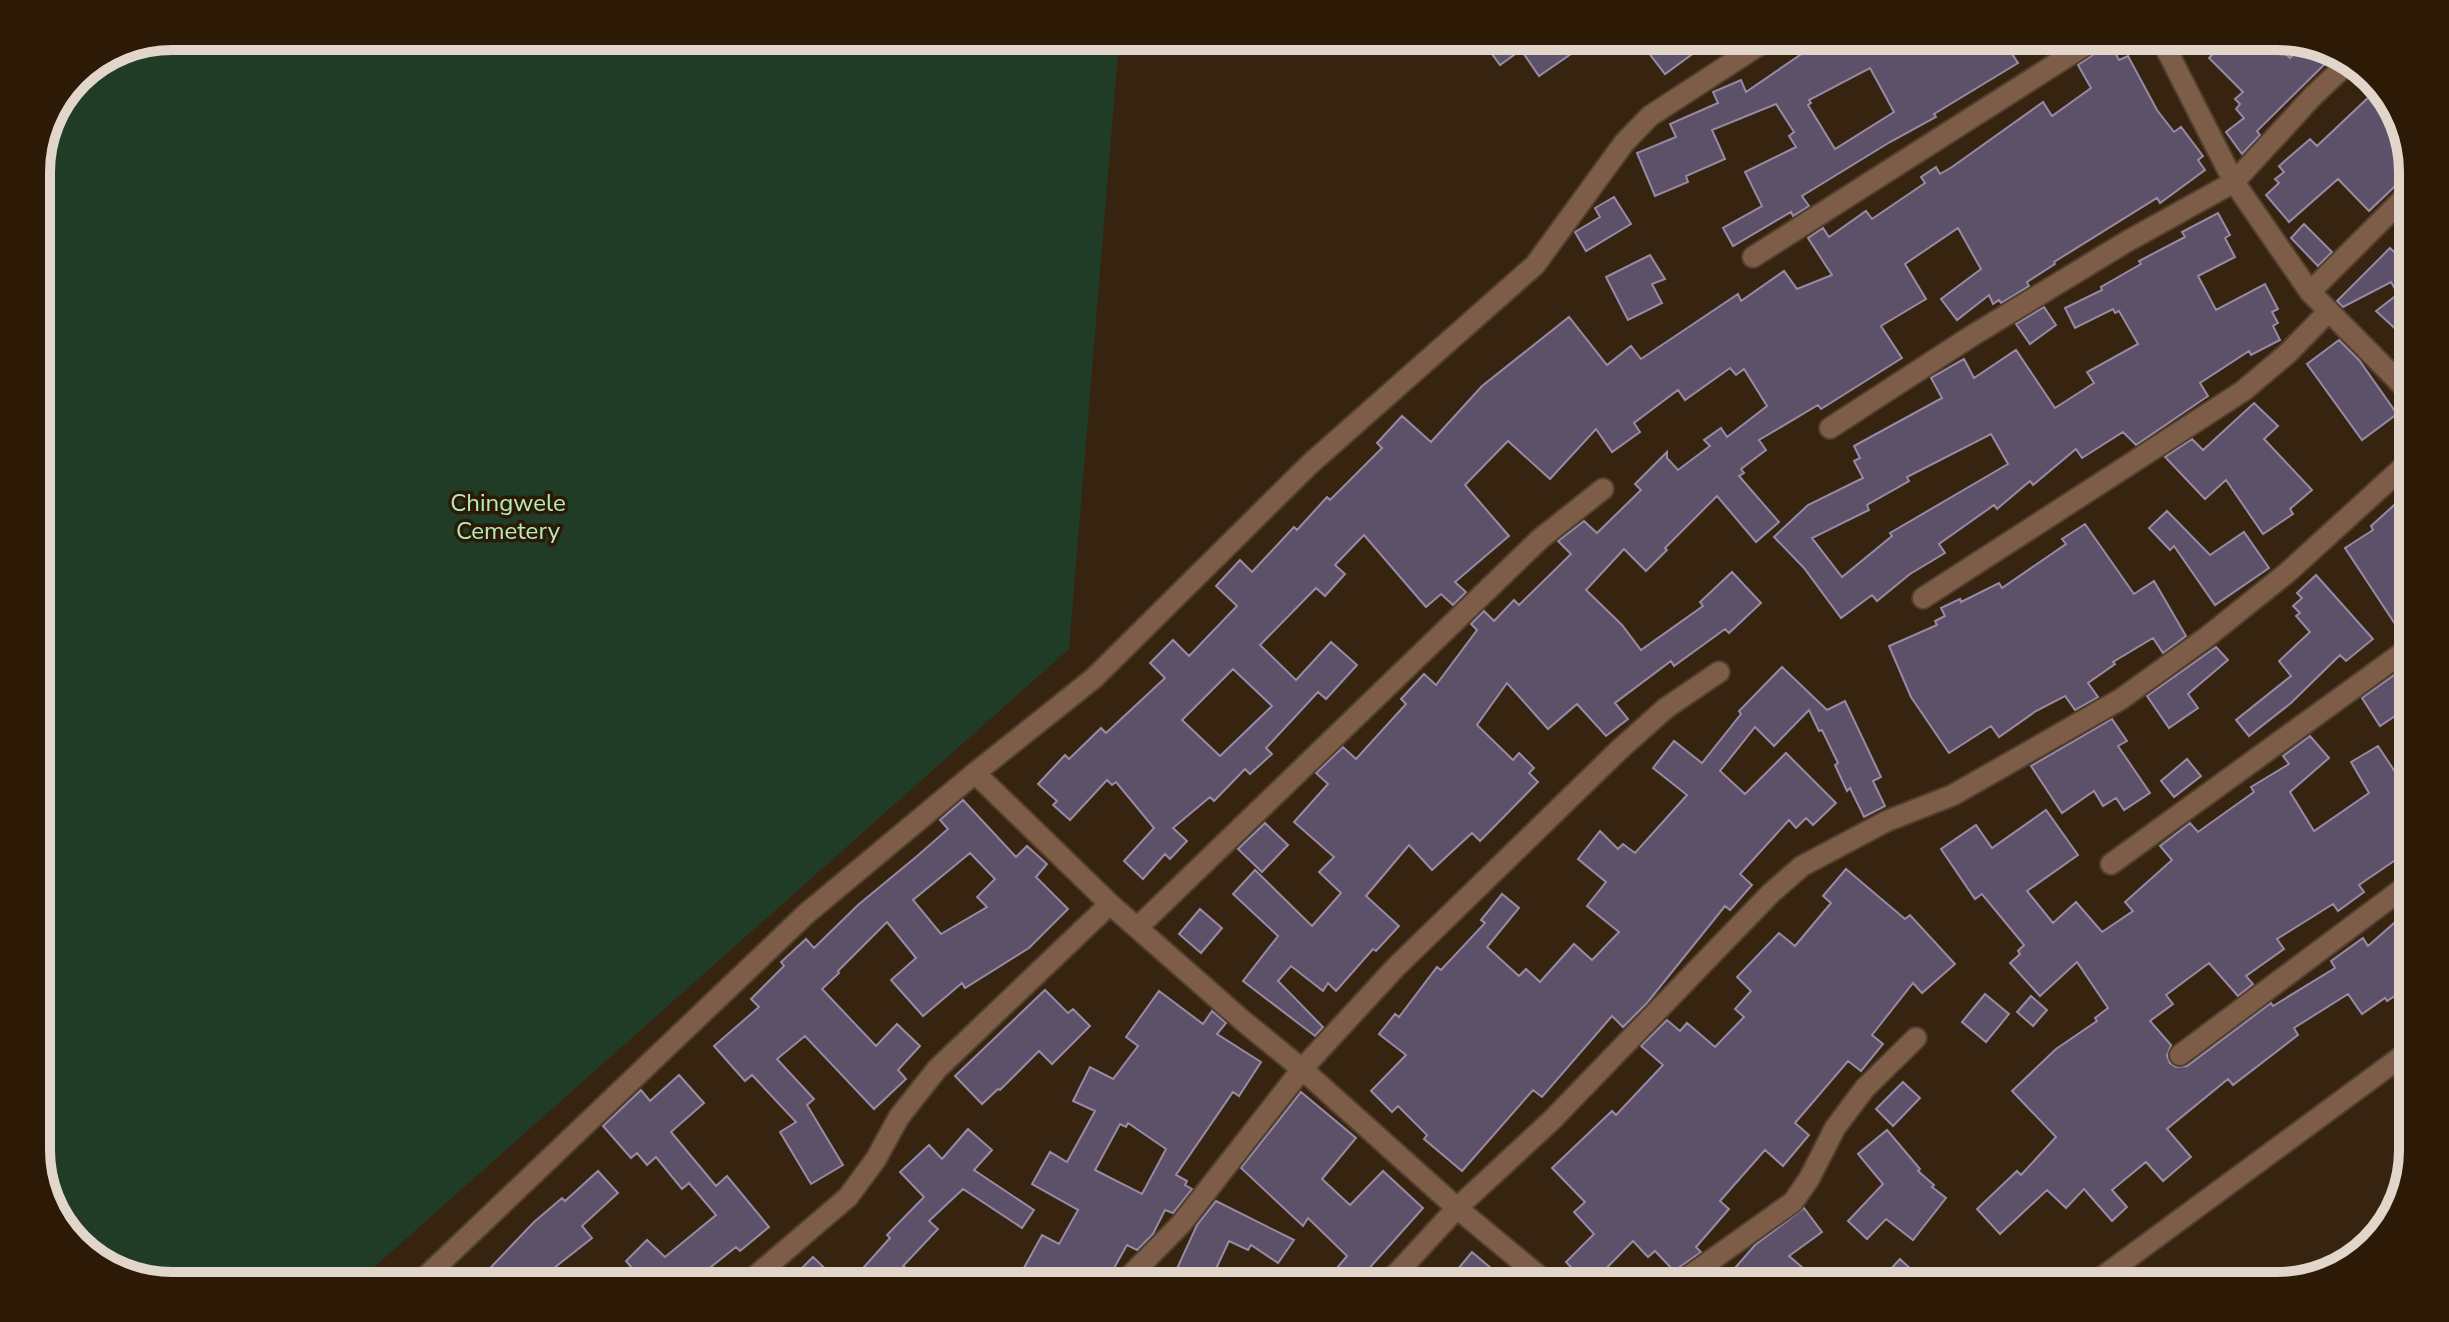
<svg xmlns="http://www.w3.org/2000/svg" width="2449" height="1322" font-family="'Nunito Sans',sans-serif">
<rect width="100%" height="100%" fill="#372410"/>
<path fill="#203c26" d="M1119 41 1069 649 353 1286H172L112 1272 59 1226 36 1159V164L76 76 121 46Z"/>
<path fill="#5d516a" stroke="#978aa5" stroke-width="2" fill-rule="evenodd" d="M2231 36H2268L2290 58 2306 43 2338 51 2257 131 2260 135 2242 154 2226 132 2244 118 2236 109 2240 104 2235 99 2243 92 2209 58Z
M2001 37 2018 63 1934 114 1936 117 1890 142 1802 196 1809 206 1793 216 1791 212 1733 246 1723 228 1762 206 1745 172 1796 147 1789 136 1794 132 1776 104 1712 130 1725 159 1686 176 1688 182 1655 196 1637 153 1676 137 1670 124 1718 103 1713 92 1741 80 1746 92 1800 55 1792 38H1898L1906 49 1929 38ZM1870 68 1894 112 1835 149 1808 105 1811 103 1809 100Z
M1542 39H1562L1571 54 1539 76 1521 50 1500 65 1482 40Z
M1638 39H1713L1665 74Z
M2110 43 2119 60 2128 56 2157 110 2174 132 2181 127 2203 156 2198 160 2205 170 2160 203 2157 198 2054 262 2055 264 2027 282 2029 286 2001 303 1999 300 1993 304 1989 295 1957 320 1941 299 1981 269 1958 228 1905 264 1926 299 1881 326 1902 358 1821 409 1818 405 1759 440 1766 450 1741 469 1744 473 1739 476 1779 522 1756 542 1717 496 1665 548 1667 550 1646 571 1624 549 1586 590 1622 625 1641 650 1703 606 1700 602 1732 572 1761 603 1729 633 1725 629 1674 666 1671 661 1615 703 1628 719 1606 736 1577 704 1548 729 1507 683 1477 725 1513 760 1519 753 1534 768 1529 773 1538 782 1480 841 1472 833 1432 870 1409 845 1366 896 1399 926 1376 951 1373 949 1336 991 1328 983 1323 991 1291 966 1278 981 1323 1027 1315 1036 1243 981 1278 936 1233 894 1255 870 1312 926 1341 893 1319 872 1334 857 1294 822 1328 784 1316 773 1343 747 1356 759 1406 704 1401 699 1424 674 1436 685 1477 630 1471 624 1484 611 1494 621 1514 600 1519 605 1571 554 1558 541 1584 521 1597 533 1641 490 1635 484 1667 452V458L1678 470 1710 446 1704 440 1721 428 1727 437 1767 406 1744 369 1736 375 1730 368 1685 400 1678 390 1634 423 1640 432 1612 452 1596 429 1550 479 1508 441 1465 485 1509 536 1455 582 1466 592 1453 605 1441 594 1426 607 1364 535 1335 565 1345 574 1325 596 1316 588 1260 645 1296 680 1331 642 1357 665 1326 699 1318 692 1266 748 1272 754 1250 774 1245 769 1214 801 1210 797 1173 828 1187 841 1170 859 1165 854 1143 879 1124 861 1154 828 1116 782 1112 785 1107 780 1070 820 1053 805 1057 801 1038 784 1065 755 1069 759 1101 728 1106 733 1165 678 1150 663 1173 640 1189 656 1237 606 1216 586 1240 560 1252 572 1294 527 1297 530 1327 497 1330 500 1382 448 1377 443 1402 416 1431 442 1482 386 1569 317 1607 365 1631 346 1641 359 1738 294 1741 301 1784 271 1797 289 1832 275 1808 238 1823 228 1829 237 1866 211 1872 219 1925 183 1921 177 1936 167 1940 174 1952 167 2043 102 2052 116 2091 88 2078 65ZM1233 669 1272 706 1220 756 1182 720Z
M2371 95 2399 123 2413 169 2369 211 2338 179 2289 222 2266 195 2279 183 2275 179 2284 172 2279 166 2310 139 2317 146Z
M1614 197 1631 224 1586 251 1575 232 1600 217 1595 208Z
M2218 213 2230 235 2225 238 2235 257 2198 276 2216 310 2265 284 2278 309 2272 312 2278 323 2273 326 2280 340 2251 355 2249 351 2200 383 2208 396 2136 445 2123 432 2082 458 2076 449 2033 485 2030 481 1997 509 1994 505 1939 544 1945 553 1910 574 1877 601 1872 595 1841 618 1804 568 1774 537 1808 505 1863 478 1854 461 1860 458 1854 446 1942 398 1931 378 1964 359 1974 378 2016 350 2055 408 2094 383 2087 372 2138 344 2119 311 2115 313 2113 309 2075 328 2065 308 2102 290 2101 287 2141 264 2139 261 2185 237 2182 232ZM1991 434 2008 464 1890 533 1892 536 1842 577 1812 538 1869 510 1867 505 1909 481 1907 477Z
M2304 224 2332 252 2318 266 2291 238Z
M2390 248 2413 270V345L2376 311 2398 294 2391 282 2343 307 2337 301Z
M1650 255 1665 279 1652 284 1662 303 1628 320 1606 277Z
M2044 307 2056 325 2030 344 2016 324Z
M2339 340 2359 360 2397 414 2362 440 2307 364Z
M2254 403 2278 426 2264 439 2312 490 2290 509 2293 514 2263 534 2226 480 2205 499 2165 457 2192 439 2203 450Z
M2413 488V632L2403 636 2345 548 2373 530 2371 526Z
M2167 511 2210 555 2244 532 2269 568 2215 605 2174 546 2170 550 2149 528Z
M2085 524 2134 594 2154 581 2186 636 2163 653 2153 638 2113 662 2115 664 2088 683 2098 697 2075 710 2065 696 2036 711 1999 737 1991 726 1949 753 1911 697 1889 646 1937 625 1935 621 1945 616 1941 608 1960 599 1961 602 1999 583 2002 588 2066 544 2062 539Z
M2316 575 2373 639 2346 661 2340 655 2291 703 2249 736 2236 720 2291 676 2279 661 2310 632 2296 616 2300 613 2293 606 2302 598 2297 593Z
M2216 647 2228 660 2188 694 2198 708 2169 728 2147 696Z
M1782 667 1827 710 1845 701 1881 777 1873 781 1885 806 1864 817 1850 788 1847 791 1835 765 1838 763 1822 730 1819 731 1809 710 1774 746 1755 727 1720 771 1745 794 1786 753 1836 803 1813 825 1806 818 1796 828 1789 820 1740 874 1752 885 1730 910 1725 906 1647 1003 1623 1027 1612 1016 1542 1097 1533 1090 1462 1171 1424 1139 1427 1135 1398 1106 1392 1112 1371 1091 1406 1055 1379 1034 1395 1014 1399 1017 1437 967 1441 970 1485 923 1481 920 1502 894 1519 908 1487 947 1519 976 1526 969 1540 982 1574 944 1592 960 1619 932 1587 906 1606 882 1578 859 1600 831 1618 849 1623 844 1635 853 1687 795 1653 768 1674 741 1702 763 1741 714 1739 711Z
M2401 670 2413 684V704L2380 726 2362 698Z
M2112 719 2127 741 2118 746 2150 793 2124 810 2116 798 2103 806 2094 791 2062 813 2031 766Z
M2310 736 2329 758 2290 792 2314 831 2369 793 2351 762 2378 746 2413 799V848L2359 885 2364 892 2338 911 2333 904 2277 939 2284 949 2246 976 2253 984 2238 996 2209 963 2166 995 2173 1004 2150 1021 2171 1045 2167 1056 2170 1063 2176 1067 2187 1066 2271 1003 2273 1006 2335 968 2331 961 2363 938 2368 946 2401 917 2413 931V984L2387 1001 2385 998 2362 1014 2348 994 2294 1028 2298 1035 2233 1085 2228 1079 2167 1129 2191 1157 2163 1181 2146 1162 2112 1190 2127 1207 2112 1221 2084 1189 2066 1208 2047 1190 2000 1234 1977 1209 2017 1171 2021 1175 2056 1137 2012 1091 2056 1049 2097 1021 2095 1018 2108 1008 2077 962 2040 996 2010 963 2020 954 2018 951 2024 945 1982 894 1975 899 1941 849 1976 825 1992 848 2046 810 2078 855 2027 891 2053 923 2076 902 2102 932 2133 911 2125 902 2172 860 2160 846 2190 823 2198 832 2254 792 2251 787 2289 764 2283 756Z
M2187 759 2201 776 2174 797 2161 781Z
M963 800 1016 857 1027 846 1047 864 1036 877 1068 909 1029 948 965 988 962 983 923 1016 891 980 916 958 887 922 838 971 839 973 822 989 876 1046 897 1024 920 1046 898 1070 906 1079 874 1109 805 1036 777 1059 814 1099 807 1105 843 1165 811 1184 780 1132 796 1122 752 1075 745 1081 714 1046 759 1007 751 999 784 966 781 962 806 939 814 948 858 905 916 857 948 829 940 820ZM970 853 995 879 977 897 987 907 941 934 913 900Z
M1265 823 1288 845 1262 872 1238 849Z
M1846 869 1905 919 1910 915 1955 964 1922 993 1913 983 1872 1035 1883 1044 1861 1071 1848 1061 1795 1123 1809 1135 1783 1166 1765 1150 1720 1201 1729 1209 1696 1247 1701 1252 1674 1271 1655 1251 1648 1257 1633 1241 1589 1286 1566 1262 1594 1234 1574 1212 1585 1202 1552 1168 1612 1111 1616 1115 1663 1065 1641 1046 1667 1020 1680 1031 1687 1023 1715 1047 1744 1017 1735 1009 1751 991 1737 977 1779 933 1795 946 1831 903 1823 896Z
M1200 909 1222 928 1201 953 1179 934Z
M1045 990 1068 1013 1073 1009 1090 1026 1052 1064 1039 1051 1000 1090 998 1089 982 1104 955 1076Z
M1159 991 1203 1024 1212 1011 1226 1023 1217 1034 1261 1062 1239 1096 1233 1092 1176 1175 1187 1181 1185 1185 1192 1189 1173 1213 1165 1210 1153 1234 1137 1250 1127 1245 1104 1286H1014L1042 1235 1059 1244 1078 1210 1032 1184 1050 1152 1067 1162 1095 1111 1073 1101 1090 1067 1113 1079 1138 1046 1126 1037ZM1128 1123 1166 1149 1142 1194 1095 1170 1120 1124 1126 1127Z
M1985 994 2009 1014 1986 1042 1962 1022Z
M2031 996 2047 1010 2033 1026 2017 1012Z
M679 1075 704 1103 671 1132 716 1186 727 1176 769 1227 740 1251 736 1247 687 1286H647L626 1261 647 1240 665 1257 716 1215 689 1183 682 1189 656 1157 647 1165 637 1153 631 1158 603 1126 641 1090 650 1101Z
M1903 1082 1920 1098 1893 1126 1876 1109Z
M1301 1092 1356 1138 1322 1179 1350 1205 1383 1171 1423 1208 1365 1273 1361 1270 1347 1286H1322L1347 1256 1308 1218 1303 1226 1241 1168Z
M968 1129 992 1150 974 1170 1034 1210 1022 1228 963 1189 929 1221 938 1229 903 1266 906 1268 889 1286H847L890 1238 887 1235 924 1197 900 1172 929 1145 942 1159Z
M1887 1130 1920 1169 1918 1171 1934 1185 1932 1187 1946 1198 1913 1240 1886 1219 1867 1239 1848 1221 1883 1184 1858 1154Z
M598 1171 618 1193 582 1226 592 1238 554 1268 572 1286H473L534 1222 562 1198 565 1201Z
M1216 1201 1294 1240 1278 1263 1251 1245 1248 1250 1229 1241 1208 1286H1169L1197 1225Z
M1804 1208 1822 1232 1789 1256 1803 1268 1787 1286H1697L1721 1269 1728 1276 1755 1245Z
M1472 1252 1512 1286H1444Z
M813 1257 843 1286H784Z
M1900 1259 1929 1286H1875Z"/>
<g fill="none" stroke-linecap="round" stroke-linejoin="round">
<g stroke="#52402e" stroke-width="24">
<path id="minor" d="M2160 37 2234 182 2310 292 2413 396
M2168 53 2185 36
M1753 257 2098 37
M2310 292 2413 189
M1830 428 1970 337 2126 242 2234 182 2313 96 2350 61
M1923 598 2243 391 2287 354 2329 311
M975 773 1110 904 1242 1020 1302 1069 1457 1208 1551 1286
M2111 864 2413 645
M1138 927 1540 539 1603 489
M2180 1055 2406 886 2413 883
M416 1286 806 914 975 773 1094 678 1310 464 1535 265 1624 143 1650 116 1770 38
M744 1286 848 1197 876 1159 899 1117 937 1069 1110 904
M1120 1286 1181 1224 1302 1069 1396 967 1619 750 1666 708 1719 672
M1385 1286 1457 1208 1552 1120 1771 893 1802 866 1887 821 1953 795 2121 699 2207 637 2288 572 2413 458
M1675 1286 1793 1202 1809 1179 1835 1128 1865 1088 1916 1038
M2090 1286 2413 1048"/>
</g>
<use href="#minor" stroke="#7d5d48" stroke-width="20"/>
</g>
<g text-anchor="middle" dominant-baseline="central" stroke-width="7" stroke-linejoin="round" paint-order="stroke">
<g font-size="24" fill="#b3edbe" stroke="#2c1a06">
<text x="508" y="503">Chingwele<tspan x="508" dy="28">Cemetery</tspan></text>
</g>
</g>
<path d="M0 0H2449V1322H0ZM172 50H2277A122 122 0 0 1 2399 172V1150A122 122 0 0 1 2277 1272H172A122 122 0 0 1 50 1150V172A122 122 0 0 1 172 50Z" fill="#2c1a06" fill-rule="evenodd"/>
<path fill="none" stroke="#e2d6ca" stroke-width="10" d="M172 50H2277A122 122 0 0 1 2399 172V1150A122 122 0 0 1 2277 1272H172A122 122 0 0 1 50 1150V172A122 122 0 0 1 172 50Z"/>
</svg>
